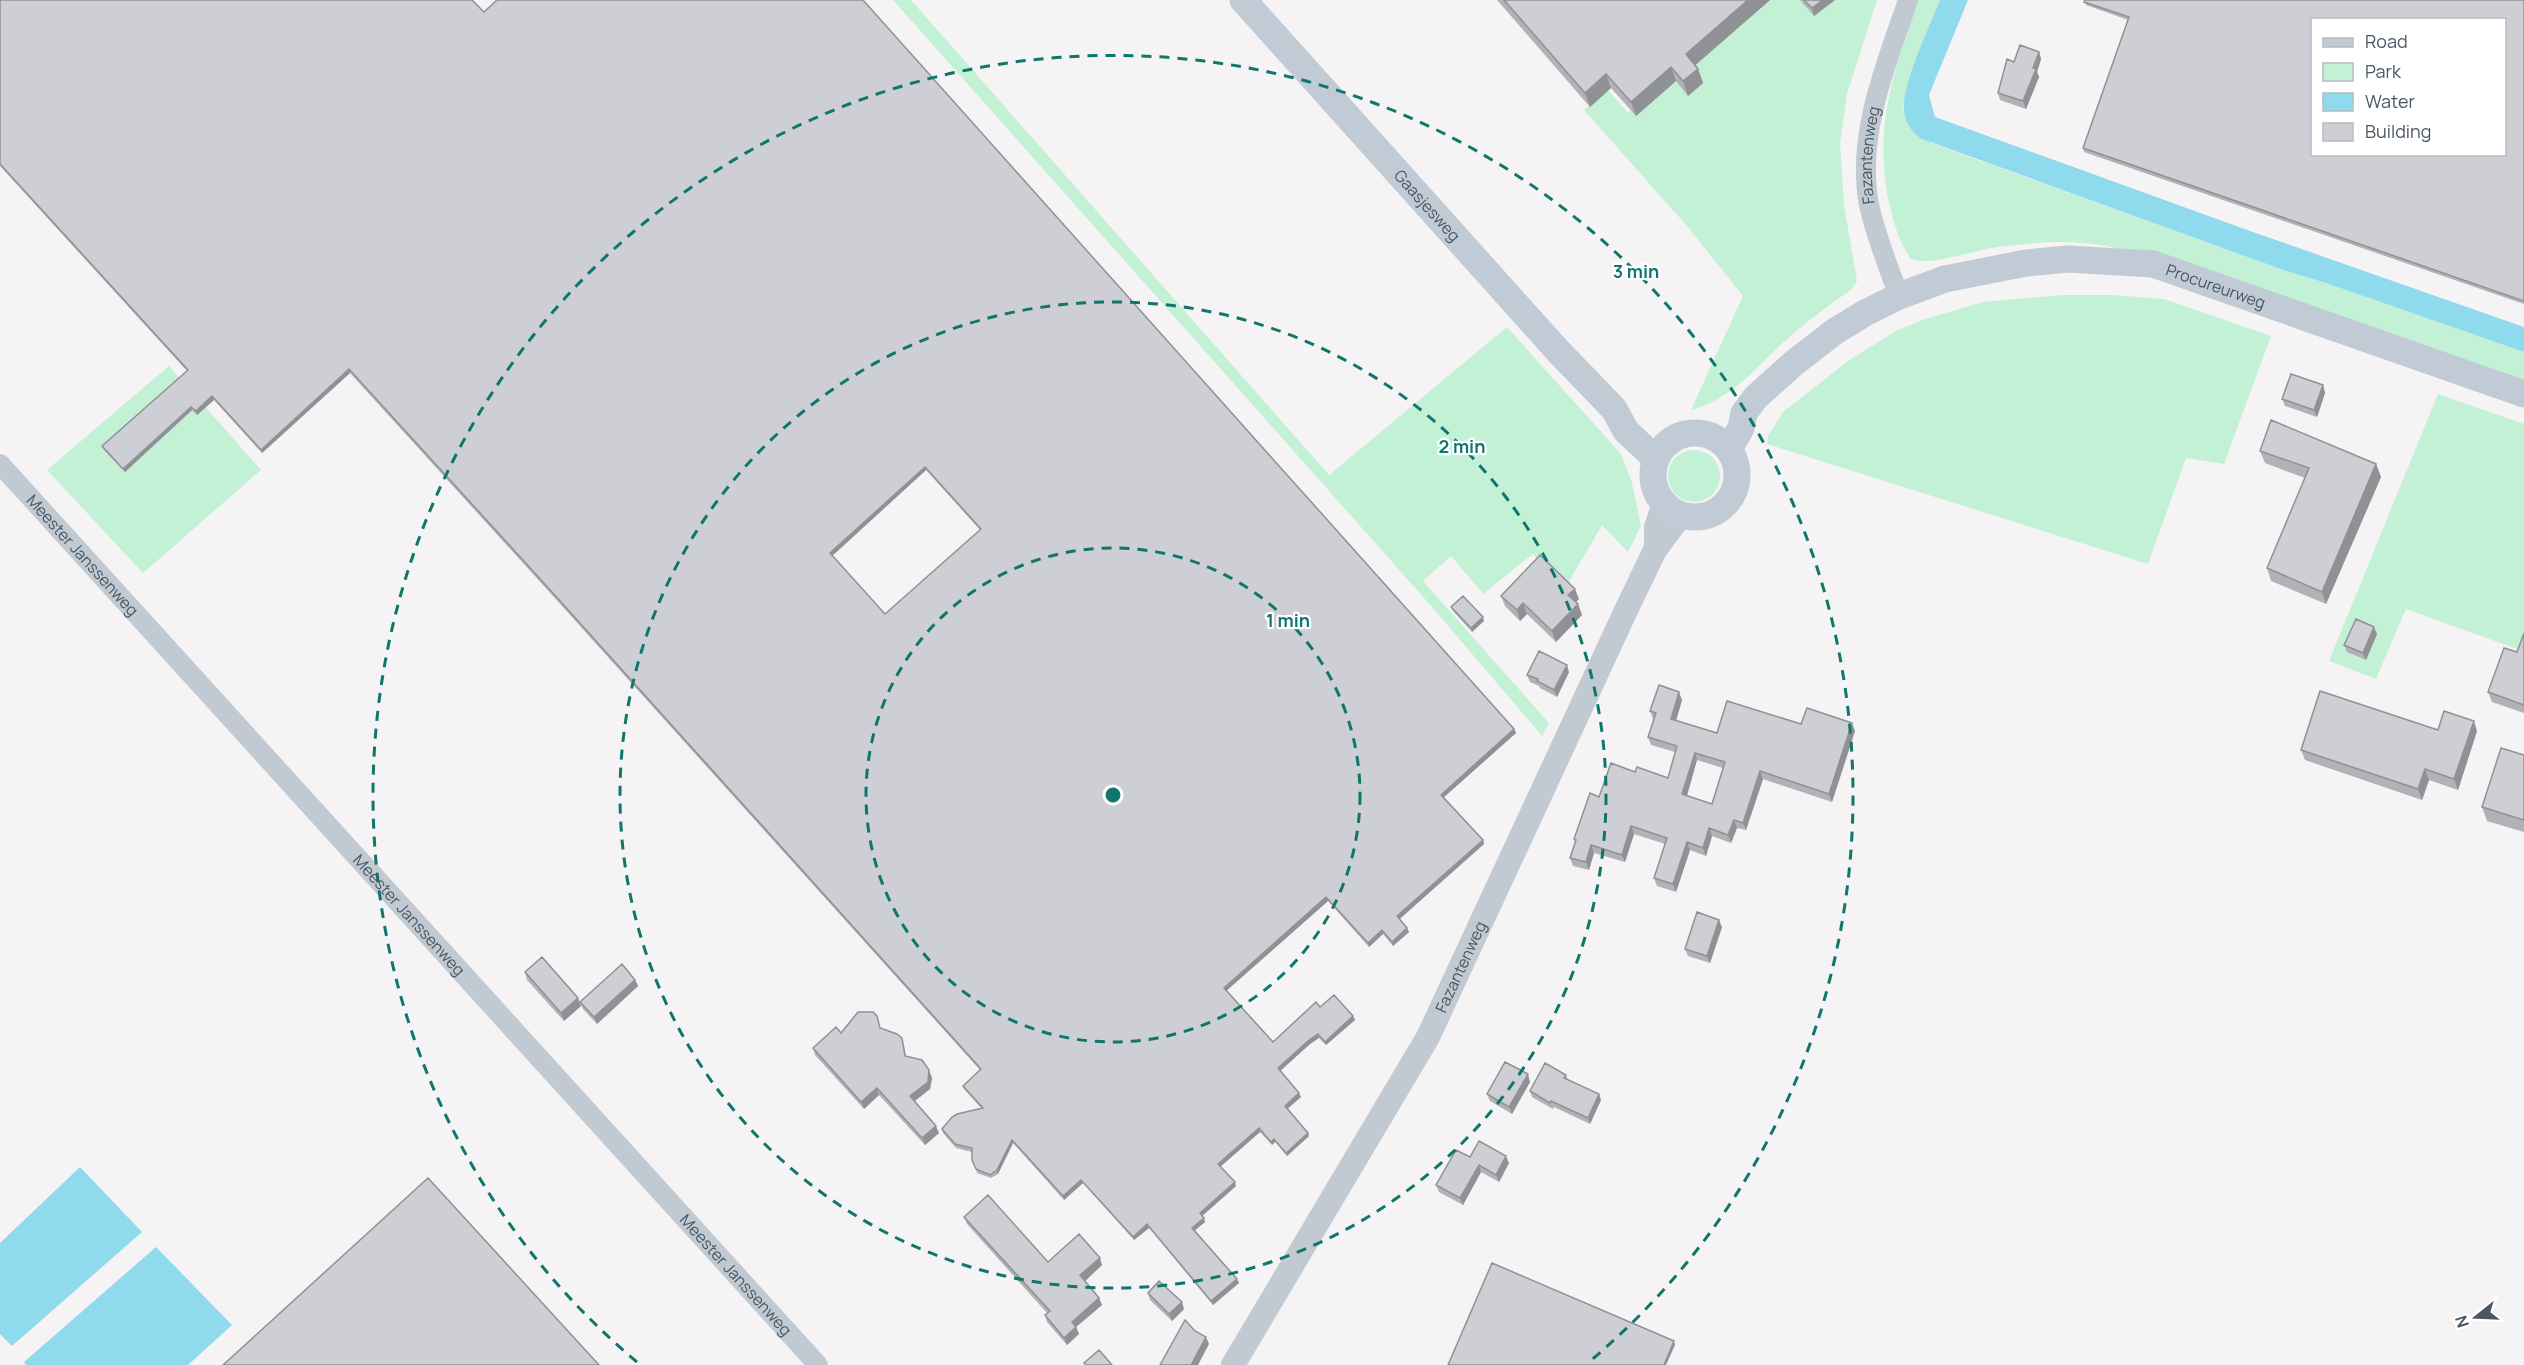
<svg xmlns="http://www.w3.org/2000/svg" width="2524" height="1365" font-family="Manrope,sans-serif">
<rect width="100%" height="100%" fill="#f5f3f3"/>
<path fill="#c3f1d5" d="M893 0H911L1329 475 1507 327 1621 454 1632 483 1641 526 1628 552 1602 525 1564 590 1533 554 1483 594 1451 556 1423 581 1549 723 1542 736 1433 608Z
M1761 0H1877L1847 94 1840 143 1844 205 1857 281 1851 290C1829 305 1806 322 1786 340 1756 367 1731 400 1691 410L1743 296 1687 226 1584 110 1608 90 1628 113Z
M1918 0H1940L1914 68 1903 107 1931 143 2286 271 2326 283 2524 352V384L2112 247C2069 239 2040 242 1997 247 1973 250 1932 267 1911 259 1899 243 1894 223 1889 203 1873 125 1894 73 1918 0Z
M2064 295H2112L2164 299 2271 336 2224 464 2186 458 2148 564 1767 444 1768 436 1783 412 1848 361 1896 331 1922 320 1983 302Z
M169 366 261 470 143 573 47 470Z
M2438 394 2524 424V631L2517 649 2406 609 2376 679 2329 661Z
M1668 476a26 26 0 1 1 52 0a26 26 0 1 1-52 0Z"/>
<path fill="#90daee" d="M1940 0H1968L1929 95 1935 117 2250 231 2524 327V352L2326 283 2286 271 1922 139C1912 133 1904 121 1904 108 1903 81 1930 26 1940 0Z
M80 1167 142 1232 12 1346 0 1334V1243Z
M156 1247 232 1325 188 1365H26L24 1362Z"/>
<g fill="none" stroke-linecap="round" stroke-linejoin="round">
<g stroke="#c1cad2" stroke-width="20">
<path id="s1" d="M1899 296C1888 266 1876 237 1869 205 1856 135 1886 65 1908 0"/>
<path id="s2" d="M0 464 818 1365"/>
</g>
<g stroke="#c1cad2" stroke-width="24">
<path d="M1656 548V527L1664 504"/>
<path id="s3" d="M1233 1365 1428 1037 1628 606 1655 550 1681 515"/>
</g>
<g stroke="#c1cbd6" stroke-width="27">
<path id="s4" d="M1243 0 1558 351 1614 409 1626 431 1656 459"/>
<circle cx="1695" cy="475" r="42"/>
<path id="s5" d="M1729 449 1741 428 1744 413 1756 397 1794 363 1834 332 1865 313 1899 296 1945 279 2026 263 2068 259 2153 264 2524 394"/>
</g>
</g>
<path fill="#b0b2b7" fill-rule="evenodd" d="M0 0 484 12 1514 729 1516 733 1444 797 1483 840 1484 844 1400 919 1407 928 1409 932 1393 946 1383 934 1369 947 1328 901 1226 991 1273 1042 1320 1007 1353 1016 1355 1020 1326 1045 1319 1038 1310 1044 1280 1071 1301 1097 1287 1109 1308 1133 1309 1136 1287 1156 1275 1142 1272 1145 1260 1132 1221 1166 1236 1186 1202 1216 1205 1222 1195 1230 1239 1283 1213 1305 1149 1228 1134 1240 1083 1183 1064 1200 1013 1143 998 1174 991 1178 977 1173 972 1160V1152L956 1148 943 1133 942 1129 981 1108 964 1089 963 1086 980 1070 553 596 350 373 262 453 214 400 197 415 192 410 125 472 103 449 102 446 187 371 0 166ZM926 470 980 530 885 614 832 556Z
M1497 0H1770L1695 65 1698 69 1703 83 1688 96 1676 81 1636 116 1611 88 1590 107Z
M1800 0H1835L1814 16Z
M2524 0V304L2084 152 2083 148 2128 20 2086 5 2084 2Z
M2039 52 2041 59 2037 72 2039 77 2026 109 2000 100 1998 93Z
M2323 385 2325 393 2317 417 2285 406 2282 399Z
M2260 451 2376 464 2381 477 2326 604 2271 581 2267 568 2305 478 2265 463Z
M1501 596 1579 599 1576 602 1578 604 1582 615 1556 642 1527 614 1520 621 1505 606Z
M1451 607 1484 621 1472 632 1453 611Z
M2524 633V713L2492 702 2488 692 2517 652Z
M2377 634 2366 660 2347 652 2344 645Z
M1569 672 1557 697 1540 688 1539 686 1530 682 1527 675Z
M1682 700 1676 721 1717 733 1801 724 1855 731 1832 802 1763 779 1746 830 1737 828 1731 843 1712 836 1706 856 1690 850 1676 892 1657 886 1654 878 1665 844 1634 834 1625 862 1594 853 1589 870 1573 866 1570 858 1575 843 1574 839 1599 797 1635 772 1668 778 1675 752 1651 745 1648 737 1654 720 1653 719 1650 711ZM1697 760 1723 768 1712 804 1687 796Z
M2438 730 2477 731 2458 790 2429 780 2422 800 2305 760 2301 750Z
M2524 755V832L2487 821 2482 807Z
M1722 927 1710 963 1688 956 1685 949Z
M525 972 578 998 581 1006 564 1021 527 980Z
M635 980 638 986 597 1024 583 1009 580 1002Z
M881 1028 904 1045 906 1056 932 1078 930 1089 915 1101 939 1133 925 1145 879 1095 864 1109 815 1055 813 1048 841 1033Z
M1566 1075 1568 1080 1599 1094 1601 1100 1590 1124 1554 1107 1553 1109 1532 1097 1530 1091Z
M1530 1082 1512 1114 1490 1101 1487 1094Z
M1470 1157 1509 1163 1499 1182 1481 1172 1463 1205 1439 1192 1436 1185Z
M964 1217 1048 1262 1102 1265 1085 1281 1099 1298 1102 1305 1076 1327 1079 1334 1067 1345 1047 1322 1045 1315 1047 1313 967 1224Z
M1148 1293 1184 1309 1172 1321 1150 1300Z"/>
<path fill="#909195" d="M1748 0H1770L1691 69 1686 54Z
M1823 0H1835L1814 16 1812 8Z
M2039 52 2041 59 2037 72 2039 77 2026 109 2023 101Z
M1671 67 1676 81 1636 116 1631 102Z
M1698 69 1703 83 1688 96 1683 81Z
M1606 74 1611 88 1590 107 1585 93Z
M349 369 350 373 262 453 261 450Z
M2323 385 2325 393 2317 417 2314 410Z
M212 396 214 400 197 415 196 411Z
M191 407 192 410 125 472 123 469Z
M2376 464 2381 477 2326 604 2322 592Z
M925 467 926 470 831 557 830 553Z
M1575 589 1579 599 1572 606 1568 595Z
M1523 603 1527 614 1520 621 1517 610Z
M1578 604 1582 615 1556 642 1552 631Z
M1483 617 1484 621 1472 632 1471 628Z
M2374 627 2377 634 2366 660 2363 653Z
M1567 665 1569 672 1557 697 1554 690Z
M1679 692 1682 700 1674 727 1671 719Z
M2474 721 2477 731 2458 790 2454 779Z
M1852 723 1855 731 1832 802 1829 794Z
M1514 729 1516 733 1443 798 1441 795Z
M1695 753 1697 760 1685 802 1682 794Z
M2425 769 2429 780 2422 800 2418 789Z
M1760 771 1763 779 1746 830 1743 823Z
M1734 820 1737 828 1731 843 1728 835Z
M1631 826 1634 834 1625 862 1622 855Z
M1709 828 1712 836 1706 856 1703 848Z
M1483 840 1484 844 1398 920 1397 916Z
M1687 842 1690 850 1676 892 1673 884Z
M1591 845 1594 853 1589 870 1586 862Z
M1326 897 1328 901 1225 992 1224 988Z
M1719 920 1722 927 1710 963 1707 956Z
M1407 928 1409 932 1393 946 1392 942Z
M1382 930 1383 934 1369 947 1368 943Z
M635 980 638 986 597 1024 594 1017Z
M578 998 581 1006 564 1021 561 1013Z
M1353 1016 1355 1020 1326 1045 1325 1042Z
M1318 1034 1319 1038 1310 1044 1279 1072 1278 1068 1309 1040Z
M929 1070 932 1078 930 1089 912 1103 910 1096Z
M1528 1074 1530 1082 1512 1114 1509 1107Z
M877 1088 879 1095 864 1109 861 1102Z
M1299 1093 1301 1097 1286 1110 1285 1106Z
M1599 1094 1601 1100 1590 1124 1588 1118Z
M936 1126 939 1133 925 1145 922 1138Z
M1259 1128 1260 1132 1220 1167 1218 1164Z
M1308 1133 1309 1136 1287 1156 1286 1153Z
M1274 1139 1275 1142 1272 1145 1271 1142Z
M1012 1140 1013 1143 998 1174 997 1170Z
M1506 1156 1509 1163 1499 1182 1496 1175Z
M1479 1165 1481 1172 1463 1205 1460 1198Z
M1081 1180 1083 1183 1064 1200 1063 1196Z
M1235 1182 1236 1186 1201 1217 1200 1213Z
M1204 1218 1205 1222 1194 1231 1192 1228Z
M1147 1224 1149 1228 1134 1240 1133 1237Z
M1100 1258 1102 1265 1083 1283 1080 1275Z
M1237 1279 1239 1283 1213 1305 1211 1301Z
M1099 1298 1102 1305 1076 1327 1079 1334 1067 1345 1064 1338 1072 1322Z
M1182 1302 1184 1309 1172 1321 1169 1314Z
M1206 1337 1209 1344 1198 1365H1191Z
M1674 1341 1675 1345 1666 1365H1664Z"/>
<path fill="#cdcfd5" stroke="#909195" stroke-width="1.5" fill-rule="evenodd" d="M0 0H472L484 12 497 0H863L1514 729 1441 795 1483 840 1397 916 1407 928 1392 942 1382 930 1368 943 1326 897 1224 988 1273 1042 1316 1002 1320 1007 1334 995 1353 1016 1325 1042 1318 1034 1309 1040 1278 1068 1299 1093 1285 1106 1308 1133 1286 1153 1274 1139 1271 1142 1259 1128 1218 1164 1235 1182 1200 1213 1204 1218 1192 1228 1237 1279 1211 1301 1147 1224 1133 1237 1081 1180 1063 1196 1012 1140 997 1170 990 1175 976 1169 972 1160V1148L955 1144 942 1129 952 1117 957 1114 983 1108 963 1086 981 1069 552 592 349 369 261 450 212 396 196 411 191 407 123 469 102 446 188 370 0 164ZM925 467 981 529 885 614 830 553Z
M1504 0H1748L1686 54 1698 69 1683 81 1671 67 1631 102 1606 74 1585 93Z
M1804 0H1823L1812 8Z
M2085 0H2524V301L2083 148 2129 17 2084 2ZM2313 20H2505V154H2313Z
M2020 45 2039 52 2033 68 2036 69 2023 101 1998 93 2007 59 2014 62Z
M2291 374 2323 385 2314 410 2282 399Z
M2271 420 2376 464 2322 592 2267 568 2309 468 2260 451Z
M1540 555 1575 589 1568 595 1578 604 1552 631 1523 603 1517 610 1501 596Z
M1463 596 1483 617 1471 628 1451 607Z
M2356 619 2374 627 2363 653 2344 645Z
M2524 633V705L2488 692 2504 648 2517 652Z
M1539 651 1567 665 1554 690 1537 681 1538 679 1527 675Z
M1659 685 1679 692 1671 719 1717 733 1727 701 1801 724 1807 708 1852 723 1829 794 1760 771 1743 823 1734 820 1728 835 1709 828 1703 848 1687 842 1673 884 1654 878 1667 838 1631 826 1622 855 1591 845 1586 862 1570 858 1576 840 1574 839 1590 793 1599 797 1611 763 1635 772 1637 767 1668 778 1677 746 1648 737 1656 713 1650 711ZM1695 753 1725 762 1712 804 1682 794Z
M2320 691 2438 730 2444 711 2474 721 2454 779 2425 769 2418 789 2301 750Z
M2501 748 2524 755V820L2482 807Z
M1697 912 1719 920 1707 956 1685 949Z
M542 957 578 998 561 1013 525 972Z
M622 964 635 980 594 1017 580 1002Z
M858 1012H873L877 1016 880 1028 897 1034 902 1038 905 1056 922 1060 929 1070 928 1082 910 1096 936 1126 922 1138 877 1088 861 1102 813 1048 836 1027 841 1033Z
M1505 1062 1528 1074 1509 1107 1487 1094Z
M1545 1063 1566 1075 1564 1078 1599 1094 1588 1118 1551 1101 1550 1103 1530 1091Z
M1479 1141 1506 1156 1496 1175 1479 1165 1460 1198 1436 1185 1456 1150 1470 1157Z
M428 1178 599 1365H223Z
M988 1195 1048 1262 1079 1234 1100 1258 1080 1275 1099 1298 1072 1322 1076 1327 1064 1338 1045 1315 1050 1311 964 1217Z
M1492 1263 1674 1341 1664 1365H1448Z
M1159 1281 1182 1302 1169 1314 1148 1293Z
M1185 1320 1195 1331 1206 1337 1191 1365H1160Z
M1099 1350 1112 1365H1086L1084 1363Z"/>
<g fill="none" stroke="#0f766e" stroke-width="3" stroke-dasharray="10 8">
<circle cx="1113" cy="795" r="247"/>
<circle cx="1113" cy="795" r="493"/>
<path d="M637 1362A740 740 0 1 1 1589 1362"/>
</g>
<g text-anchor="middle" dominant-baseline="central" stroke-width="4.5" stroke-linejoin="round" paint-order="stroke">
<g font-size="16" fill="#4a5661" stroke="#fff">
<text stroke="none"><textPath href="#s1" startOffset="146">Fazantenweg</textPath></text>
<text stroke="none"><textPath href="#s4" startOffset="276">Gaasjesweg</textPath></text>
<text stroke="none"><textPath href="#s5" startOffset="561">Procureurweg</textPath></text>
<text stroke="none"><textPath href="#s2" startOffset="123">Meester Janssenweg</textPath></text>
<text stroke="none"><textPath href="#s2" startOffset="609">Meester Janssenweg</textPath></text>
<text stroke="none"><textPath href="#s3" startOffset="459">Fazantenweg</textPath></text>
<text stroke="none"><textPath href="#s2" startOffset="1095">Meester Janssenweg</textPath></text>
</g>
</g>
<circle cx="1113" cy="795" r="9" fill="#0f766e" stroke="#fff" stroke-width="3"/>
<g font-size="18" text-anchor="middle" font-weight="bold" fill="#0f766e" stroke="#fff" stroke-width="4.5" stroke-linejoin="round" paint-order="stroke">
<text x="1636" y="278">3 min</text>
<text x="1462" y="453">2 min</text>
<text x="1288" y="627">1 min</text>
</g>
<rect x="2311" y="18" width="195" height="138" fill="#ffffff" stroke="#b7bbc0" stroke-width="1.5"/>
<rect x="2323" y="38" width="30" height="9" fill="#c1cbd6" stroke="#b7bbc0" stroke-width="1.5"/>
<text x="2365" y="48" font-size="18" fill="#4a5661">Road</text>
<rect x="2323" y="63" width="30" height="18" fill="#c3f1d5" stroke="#b7bbc0" stroke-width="1.5"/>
<text x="2365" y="78" font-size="18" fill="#4a5661">Park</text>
<rect x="2323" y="93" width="30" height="18" fill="#90daee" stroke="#b7bbc0" stroke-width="1.5"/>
<text x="2365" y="108" font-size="18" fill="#4a5661">Water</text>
<rect x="2323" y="123" width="30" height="18" fill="#cdcfd5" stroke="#b7bbc0" stroke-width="1.5"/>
<text x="2365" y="138" font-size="18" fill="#4a5661">Building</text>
<g transform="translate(2476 1317) rotate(252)" stroke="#ffffff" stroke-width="4.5" paint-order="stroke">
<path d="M0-4.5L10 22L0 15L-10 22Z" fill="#4a5661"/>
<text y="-9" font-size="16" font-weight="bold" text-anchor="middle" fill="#4a5661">N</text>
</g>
</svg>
